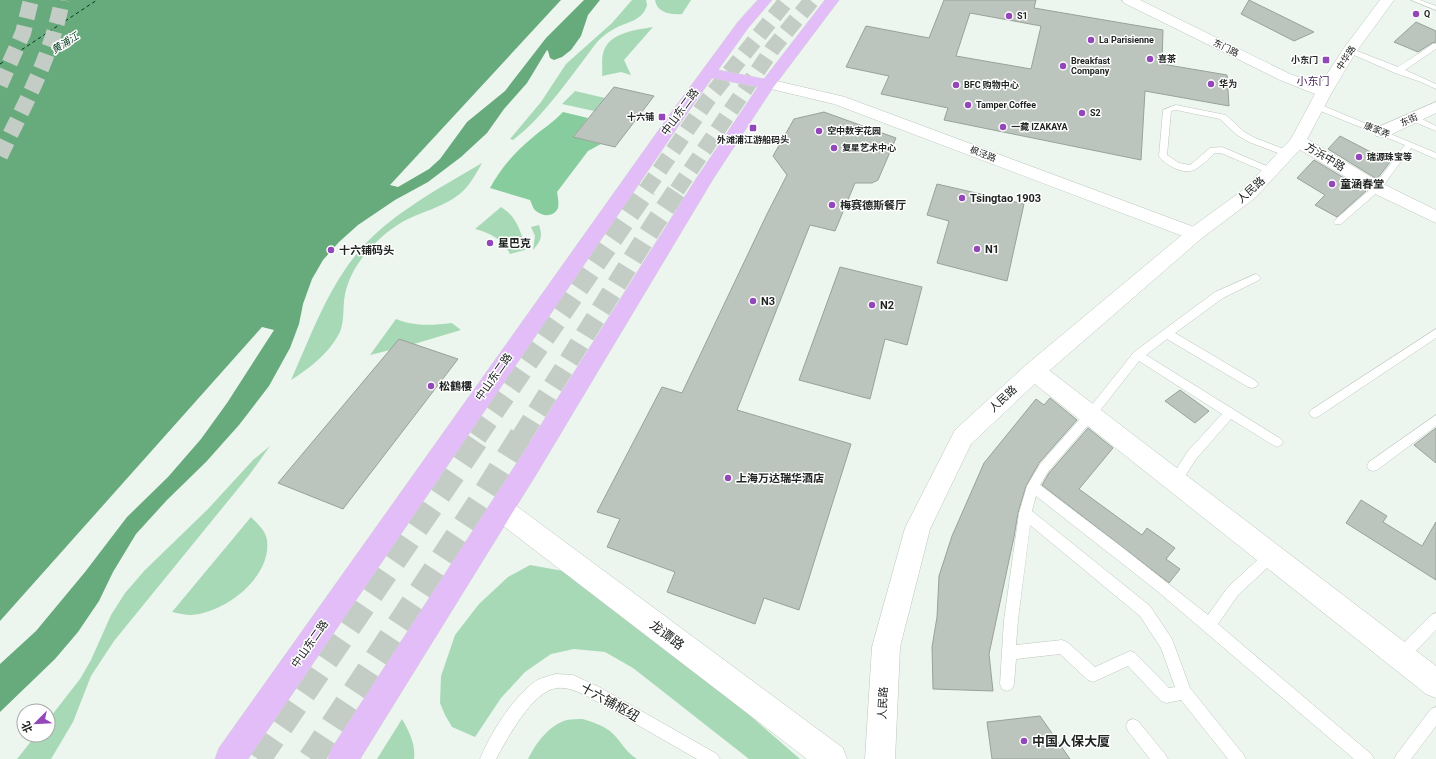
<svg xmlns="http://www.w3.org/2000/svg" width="1436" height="759" font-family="Roboto,'Noto Sans SC',sans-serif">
<rect width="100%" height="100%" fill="#ecf6ee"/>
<path fill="#a8d9b6" d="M632 0H646L647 5C643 21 626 22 614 29 608 32 603 36 598 41 573 73 545 116 513 140L510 139 541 102 566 64 612 23Z
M655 0H691L682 14C671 15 657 13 655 0Z
M653 27 624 60 631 75 621 72 602 76C603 69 601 60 603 54 607 33 635 30 653 27Z
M575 91 605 98 594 111 562 104Z
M482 163C477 172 471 183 464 190 448 206 423 211 404 221 392 228 380 237 371 248 357 262 346 281 344 301 343 312 344 324 339 334 328 354 310 368 291 380 310 338 326 292 355 256 386 216 440 188 482 163Z
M501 207C517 217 522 233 525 250L510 254C503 239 490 233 475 229Z
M539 225C543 237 541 241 533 250L535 236 531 227Z
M396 319C415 327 433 325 452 323L461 330 414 344 370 355Z
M270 446 250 474 114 641 91 676 73 722 51 759H17L36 735H48V720L80 679 91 660 111 615 125 593 145 570 208 509 253 460Z
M251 517C257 523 266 531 267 540 272 577 225 613 191 615 185 615 178 613 172 612Z
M530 565 569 572 747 713 800 759H749L633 668 605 652 574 649 551 654 525 672 501 698 475 737 452 727 445 715 440 703 441 676 455 635 479 604 508 577Z
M402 719C409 731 416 745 414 759H377Z
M583 719C592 722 602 725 610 731 620 739 625 752 637 759H528C536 743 549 725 567 720 572 719 578 719 583 719Z"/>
<path fill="#87cc9c" d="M563 112 588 118 573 137 601 144 588 151 557 192C558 197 559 204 558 208 554 217 543 217 536 211 533 209 532 204 530 200L490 188C500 169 515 152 532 138 542 129 554 122 563 112Z"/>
<path fill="#67ab7d" d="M0 0H600L588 15 581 36 571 50 562 57 554 60 550 58 548 51 547 50 527 83 504 109 487 133 461 157 428 182 395 200 358 225 339 242 323 260 312 279 303 304 299 324 290 348 269 386 239 425 206 462 167 500 136 534 113 572 99 601 78 632 55 659 0 712Z"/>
<path fill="#ecf6ee" d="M561 0H584L546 38 505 91 467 122 440 159 429 169 398 187 390 185Z
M262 327 274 330 227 403 201 439 168 477 127 517 85 572 36 631 0 664V621Z"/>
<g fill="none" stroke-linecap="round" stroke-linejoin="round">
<path stroke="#00381a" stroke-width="1" stroke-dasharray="3.5 3" stroke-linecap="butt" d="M0 64 97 0"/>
</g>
<path fill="#bbc4bd" stroke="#98a29b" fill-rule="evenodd" d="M944 0H1036L1034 8 1163 30 1162 64 1227 75 1229 106 1145 91 1141 160 944 120 948 108 881 94 889 76 846 67 866 26 929 38ZM970 13 1041 26 1031 69 956 56Z
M1249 0 1314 32 1294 41 1241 14Z
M1416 22 1436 31V42L1432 43 1418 52 1394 42Z
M614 87 654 96 615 147 573 137Z
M824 112 896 138 878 180 872 183H855L835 231 810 225 737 410 851 444 799 610 764 598 755 624 667 592 675 572 607 547 620 519 597 512 662 387 682 393 767 214 787 175 773 156 794 119Z
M1340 136 1390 162 1377 179 1328 149Z
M1314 160 1366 191 1337 217 1315 205 1325 195 1297 178Z
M937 184 1024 204 1007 281 937 263 949 221 927 215Z
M840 267 922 287 907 345 885 339 870 399 799 380Z
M399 339 458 359 343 509 278 483Z
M1180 390 1209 411 1195 423 1165 401Z
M1050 398 1077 420 1039 463 1026 486 1018 513 1014 537 989 654 993 691 933 689 932 647 937 617 939 576 952 536 984 463 1036 399 1044 405Z
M1088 428 1113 448 1079 489 1142 535 1147 528 1175 548 1166 559 1180 569 1169 583 1042 485 1049 473Z
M1436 428V463L1414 445Z
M1361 500 1387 516 1383 522 1422 546 1436 522V580L1346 523Z
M1040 716 1070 759H992L987 722Z"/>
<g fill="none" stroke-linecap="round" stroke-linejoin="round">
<path stroke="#c3ccc5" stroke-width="16" stroke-dasharray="16 8" stroke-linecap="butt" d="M0 85 23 33 31 0
M0 156C24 105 52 56 62 0"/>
<path stroke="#c3ccc5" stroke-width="16" stroke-dasharray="16 8" stroke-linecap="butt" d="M646 190 709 98 787 0
M677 190 773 48 812 0"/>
<path stroke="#c3ccc5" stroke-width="20" stroke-dasharray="20 10" stroke-linecap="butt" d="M477 437 647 189
M521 437 655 223 678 189"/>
<path stroke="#c3ccc5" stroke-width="26" stroke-dasharray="26 14" stroke-linecap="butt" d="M258 759 478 436
M311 759 480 503 522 436"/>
<g stroke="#bdc6bf" stroke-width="1">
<path id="lane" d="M1411 0H1420L1436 6V10Z
M1433 44H1436V49L1405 70 1436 84V89L1421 82 1395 73 1345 51 1346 49H1352L1398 67Z
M1313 104H1319L1436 153V159L1411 148 1380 190 1341 224H1335L1333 222 1335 220 1374 186 1405 145 1313 108Z
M1176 105 1226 115 1243 131 1255 138 1289 151 1290 153 1286 156 1283 155 1249 142 1237 135 1220 119 1176 110 1171 111 1167 155 1179 163 1190 165 1210 148 1222 147 1274 169 1275 171 1274 173H1268L1221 153H1215C1209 158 1203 165 1196 169 1184 176 1165 165 1159 156L1163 110Z
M1410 116H1416L1436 126V131L1410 120Z
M1256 274 1259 276 1261 278 1259 280 1223 298 1175 333 1256 381 1258 384 1256 387 1252 388 1248 387 1167 339 1146 355 1281 439 1283 442 1281 445 1277 447 1273 445 1231 419 1196 459 1180 484 1176 485 1172 484 1170 480 1172 476 1188 451 1222 414 1139 361 1095 417 1048 472 1040 485 1123 548 1208 615 1228 587 1267 551 1272 549 1277 551 1278 555 1277 559 1238 595 1218 624 1371 754 1374 759H1354L1156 590 1036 496 1032 511 1150 606 1172 639 1190 688 1243 754 1246 759H1228L1181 700 1166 703 1161 701 1128 666 1093 682 1088 680 1060 654 1016 659 1014 684 1012 689 1007 691 1002 689 1000 684 1004 620 1019 513 1027 486 1040 464 1087 411 1134 352 1215 292ZM1030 525 1140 616 1161 648 1175 687 1169 688 1135 653 1130 651 1095 667 1067 642 1062 640 1016 645 1018 620Z
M1436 329V338L1319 416 1315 418 1311 416 1309 413 1311 410Z
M1436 415V426L1377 470 1373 471 1369 470 1367 466 1369 462Z
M1436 613V630L1406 661 1401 663 1396 661 1394 656 1396 651 1431 615Z
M556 674 573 675 599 687 717 754 720 759H697L589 697C578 692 569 687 557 688 532 691 507 739 496 759H480C491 732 511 701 533 683 539 678 549 676 556 674Z
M1436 707V726L1411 759H1394L1397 754 1431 709Z
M1133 719 1138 721 1165 754 1168 759H1150L1128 731 1126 726 1128 721Z"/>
</g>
<g stroke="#bdc6bf" stroke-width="1">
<path id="street" d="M768 79 845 97 1202 230 1204 234 1202 238 1195 240 1188 238 834 104 763 87 760 84 763 81Z
M1436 102V113L1388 136 1382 137 1376 136 1374 132 1376 128Z
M1298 136 1304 137 1383 184 1436 210V223L1371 192 1292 145 1290 141 1292 137Z
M1034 362 1042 365 1436 666V698L1426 694 1026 377 1023 371 1026 365Z
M502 499 511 502 843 748 847 759H807L493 518 490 510 493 502Z"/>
</g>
<g stroke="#bdc6bf" stroke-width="1">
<path id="secondary" d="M1122 0H1140L1290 74 1320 85 1344 48 1380 0H1394L1356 52 1332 92 1304 145 1255 198 1202 238 1042 377 971 444 930 529 900 647 895 759H865L872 647 905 528 955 430 1026 365 1188 230 1243 190 1291 139 1315 94 1280 80 1124 3Z"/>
</g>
<g stroke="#d3d3d3" stroke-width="1">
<path id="primary" d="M758 0H772L748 28 718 70 764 79 825 0H839L772 89 713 179 537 473 360 759H328L332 748 520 458 696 179 758 87 712 78 681 122 248 759H215L219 748 668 117 738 22Z"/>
</g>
<use href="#lane" fill="#fff" fill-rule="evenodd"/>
<use href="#street" fill="#fff" fill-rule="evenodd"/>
<use href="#secondary" fill="#fff" fill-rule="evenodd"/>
<use href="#primary" fill="#e3bdf8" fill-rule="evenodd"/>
</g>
<g fill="#9347b8" stroke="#fff" stroke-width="1.5">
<circle cx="1416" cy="14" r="4"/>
<circle cx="1009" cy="16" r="4"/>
<circle cx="1091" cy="40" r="4"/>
<circle cx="1150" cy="59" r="4"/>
<rect x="1322" y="56" width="8" height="8" rx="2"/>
<circle cx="1063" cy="66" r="4"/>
<circle cx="1211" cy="84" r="4"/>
<circle cx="956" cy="85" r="4"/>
<circle cx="968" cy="105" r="4"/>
<circle cx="1082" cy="113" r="4"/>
<rect x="658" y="113" width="8" height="8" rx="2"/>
<circle cx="1003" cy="127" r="4"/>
<rect x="749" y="124" width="8" height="8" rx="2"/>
<circle cx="819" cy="131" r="4"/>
<circle cx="834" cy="148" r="4"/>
<circle cx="1359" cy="157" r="4"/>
<circle cx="1332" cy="184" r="4"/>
<circle cx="962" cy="198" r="4"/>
<circle cx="832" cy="205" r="4"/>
<circle cx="490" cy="243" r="4"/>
<circle cx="977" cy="249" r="4"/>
<circle cx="331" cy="250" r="4"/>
<circle cx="753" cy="301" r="4"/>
<circle cx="872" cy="305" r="4"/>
<circle cx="431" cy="386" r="4"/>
<circle cx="728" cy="478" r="4"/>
<circle cx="1024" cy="741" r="4"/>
</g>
<g text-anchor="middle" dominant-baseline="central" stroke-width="3" stroke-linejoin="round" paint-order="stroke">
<g font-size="9" font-weight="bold" fill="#212522" stroke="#fff" text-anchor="start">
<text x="1424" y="14">Q</text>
<text x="1017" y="16">S1</text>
<text x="1099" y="40">La Parisienne</text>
<text x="1158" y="59">喜茶</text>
<text x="1318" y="60" text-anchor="end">小东门</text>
<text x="1071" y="61">Breakfast<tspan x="1071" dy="10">Company</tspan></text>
<text x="1219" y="84">华为</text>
<text x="964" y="85">BFC 购物中心</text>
<text x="976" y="105">Tamper Coffee</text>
<text x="1090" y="113">S2</text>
<text x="654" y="117" text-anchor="end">十六铺</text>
<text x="1011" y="127">一藏 IZAKAYA</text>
<text x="827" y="131">空中数字花园</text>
<text x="753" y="140" text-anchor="middle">外滩浦江游船码头</text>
<text x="842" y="148">复星艺术中心</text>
<text x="1367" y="157">瑞源珠宝等</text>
</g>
<g font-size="9" fill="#212522" stroke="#fff">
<text transform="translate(1226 48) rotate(26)">东门路</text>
<text transform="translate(1346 58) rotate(-57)">中华路</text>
<text transform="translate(1409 120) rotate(-25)">东街</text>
<text transform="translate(1377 130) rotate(22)">康家弄</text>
<text transform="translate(983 154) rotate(21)">枫泾路</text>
</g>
<g font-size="10" font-style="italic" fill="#00381a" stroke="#fff">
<text transform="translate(65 43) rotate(-33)">黄浦江</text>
</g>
<g font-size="11" fill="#48235a" stroke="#fff">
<text x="1313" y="81">小东门</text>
</g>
<g font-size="11" fill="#212522" stroke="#fff">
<text transform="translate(680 112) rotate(-54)">中山东二路</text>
<text transform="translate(1325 157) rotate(31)">方浜中路</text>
<text transform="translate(1251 190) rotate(-42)">人民路</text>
<text transform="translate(494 377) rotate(-55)">中山东二路</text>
<text transform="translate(1003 399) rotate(-43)">人民路</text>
<text transform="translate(310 644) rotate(-55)">中山东二路</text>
<text transform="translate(883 703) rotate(-87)">人民路</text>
</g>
<g font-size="11" font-weight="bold" fill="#212522" stroke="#fff" text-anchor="start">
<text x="1340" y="184">童涵春堂</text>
<text x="970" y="198">Tsingtao 1903</text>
<text x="840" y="205">梅赛德斯餐厅</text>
<text x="498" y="243">星巴克</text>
<text x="985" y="249">N1</text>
<text x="339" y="250">十六铺码头</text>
<text x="761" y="301">N3</text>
<text x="880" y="305">N2</text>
<text x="439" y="386">松鶴樓</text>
<text x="736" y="478">上海万达瑞华酒店</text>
</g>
<g font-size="13" fill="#212522" stroke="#fff">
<text transform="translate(667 635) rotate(37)">龙谭路</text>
<text transform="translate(610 702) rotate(29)">十六铺枢纽</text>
</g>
<g font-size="13" font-weight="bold" fill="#212522" stroke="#fff" text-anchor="start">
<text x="1032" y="741">中国人保大厦</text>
</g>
</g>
<g transform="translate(36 723) rotate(246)"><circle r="19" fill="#ffffff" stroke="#a6a8a7"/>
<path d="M0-3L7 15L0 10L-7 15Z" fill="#9347b8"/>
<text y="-6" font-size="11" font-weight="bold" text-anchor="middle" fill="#212522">北</text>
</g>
</svg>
